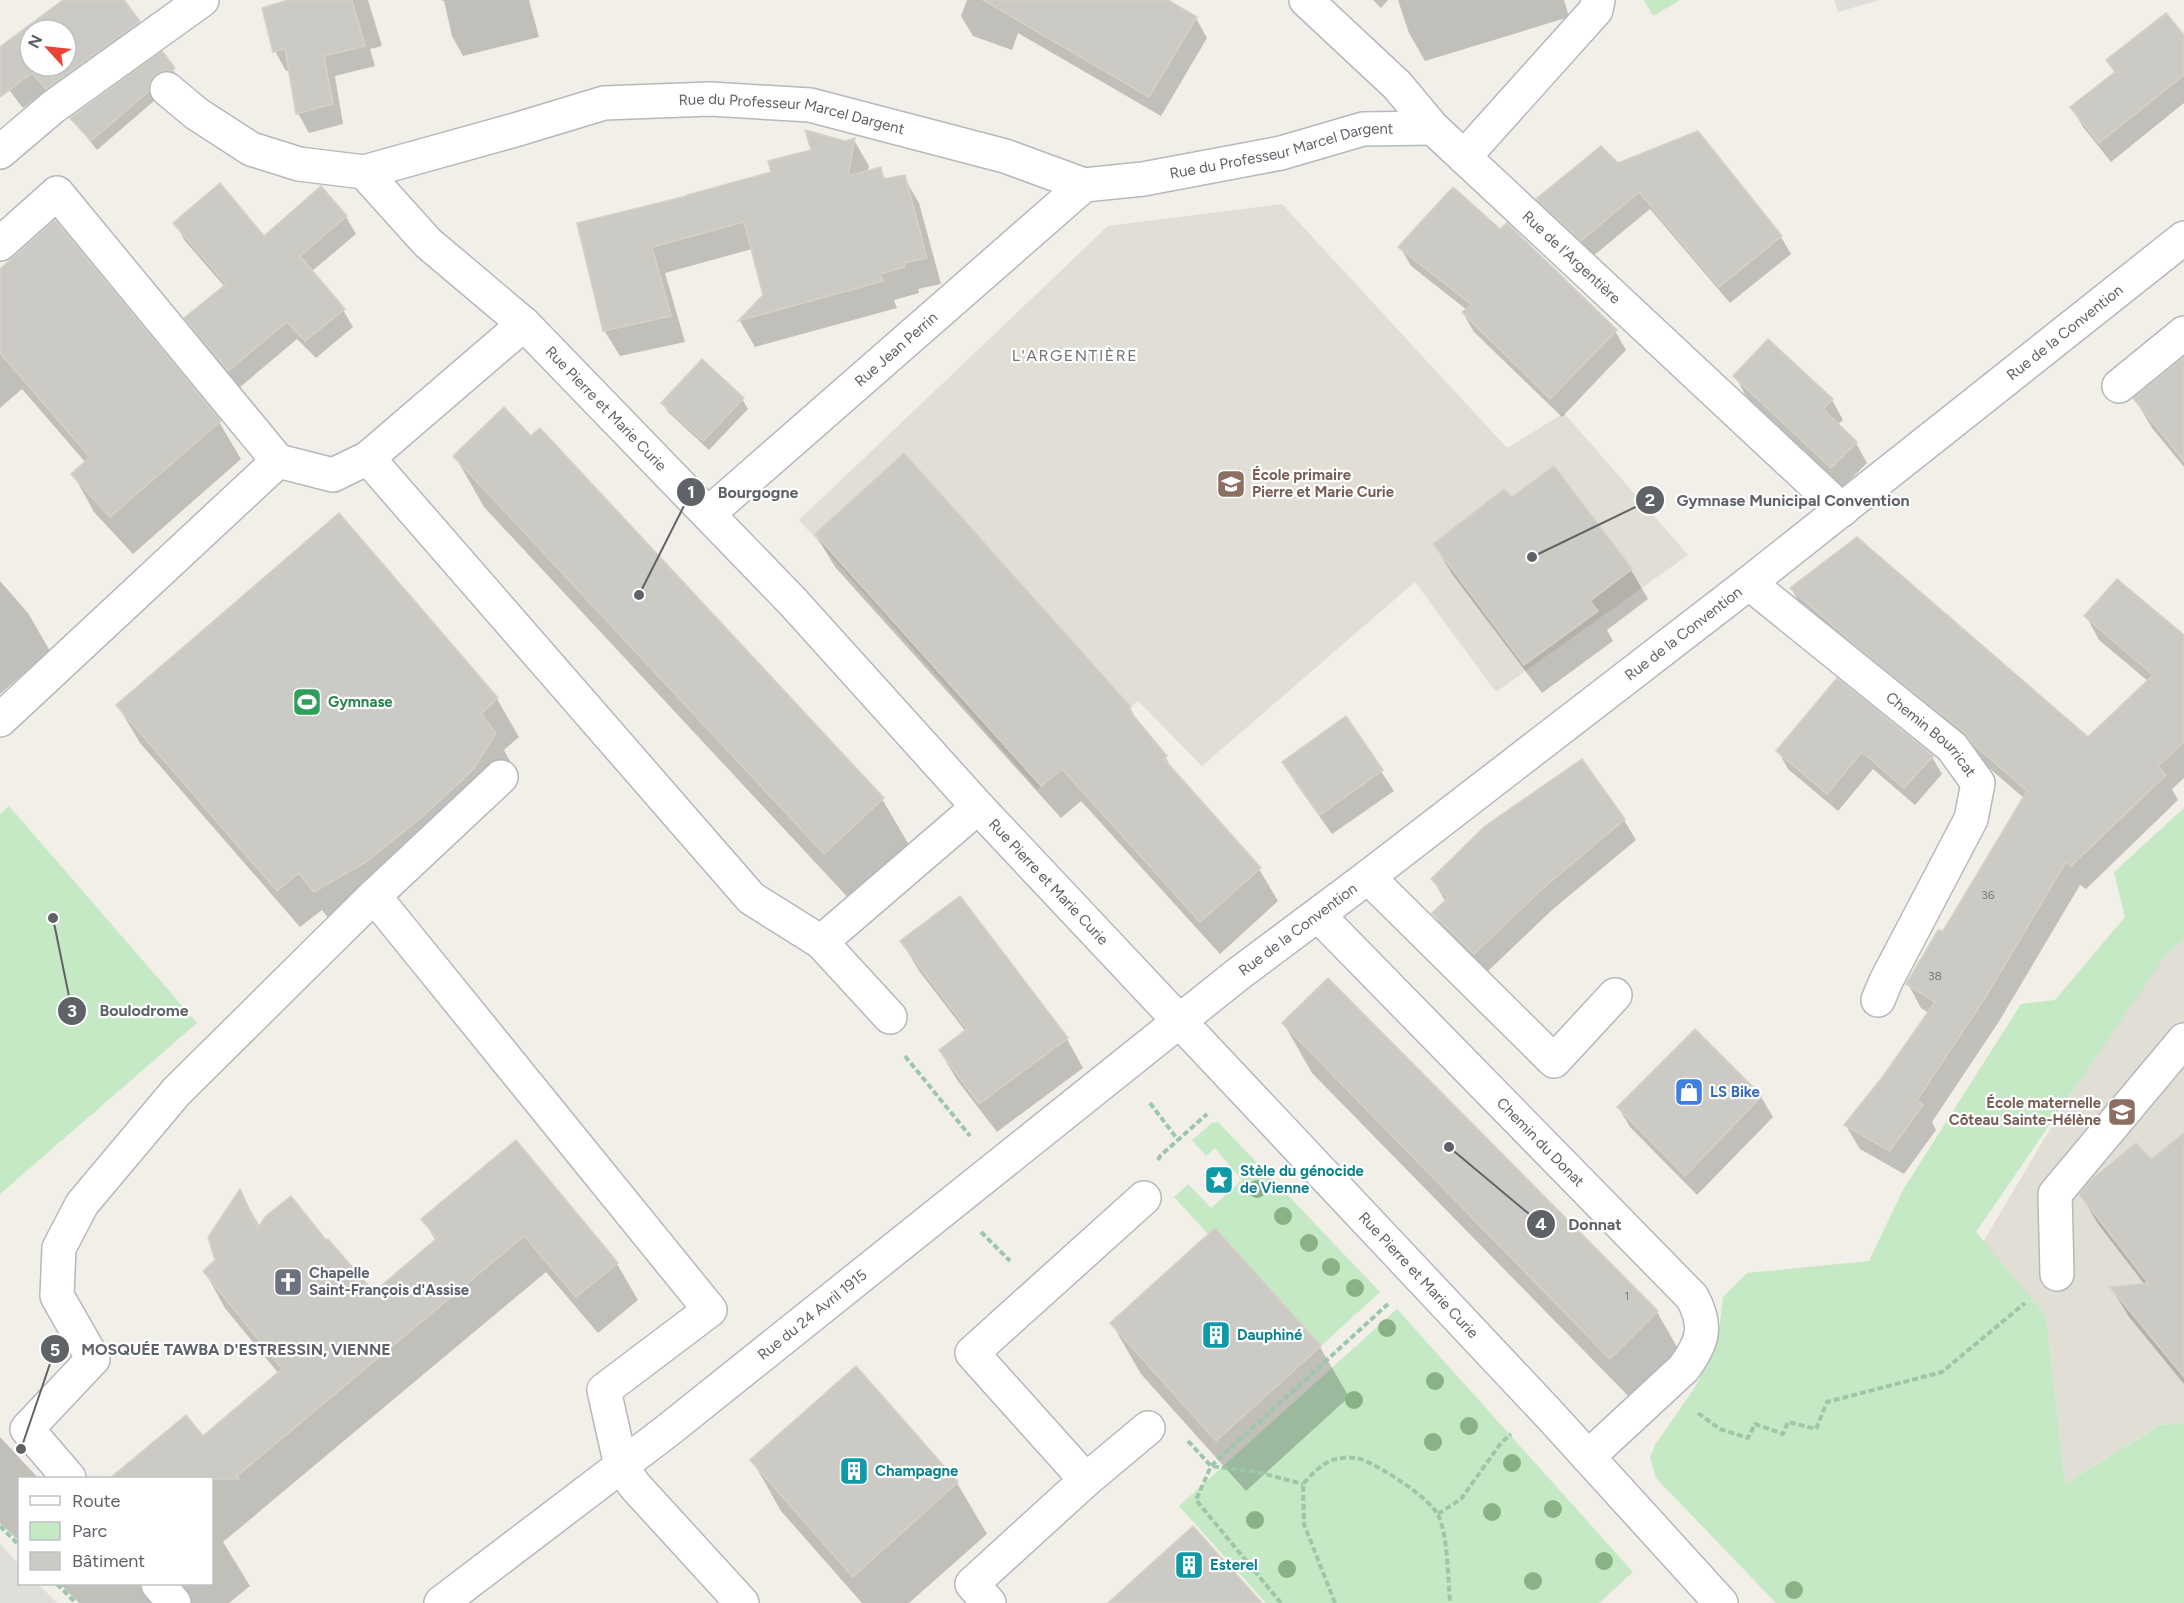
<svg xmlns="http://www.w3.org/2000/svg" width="2184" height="1603" font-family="Figtree,sans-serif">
<rect width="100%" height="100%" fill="#f1efe8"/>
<path fill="#e0deda" d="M1834 0H1880L1838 12Z
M0 1544 19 1564 20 1584H38L57 1603H0Z"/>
<path fill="#e1ded6" d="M1282 204 1507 448 1564 413 1688 555 1496 692 1415 582 1202 766 1138 701 1037 789 799 520 1108 226Z
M2184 932V1423L2159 1425 2065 1484 2046 1316 1983 1242 2137 983Z"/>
<path fill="#c5e8c5" d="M1644 0H1680L1653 16Z
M9 806 197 1023 0 1194V814Z
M2184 808V939L2166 955 1976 1232 2046 1316 2065 1484 2160 1425 2184 1423V1603H1776L1656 1478 1650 1458 1655 1445 1695 1387 1711 1356 1718 1338 1723 1297 1747 1273 1869 1261 1903 1190 2021 1004 2055 1000 2125 917 2114 872Z
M1218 1122 1380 1292 1321 1346 1215 1228 1208 1234 1174 1197 1188 1184 1211 1208 1242 1180 1215 1148 1206 1156 1192 1140 1212 1123Z
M1397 1309 1633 1572 1599 1603H1266L1179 1506Z"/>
<path fill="#0003" fill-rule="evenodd" d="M66 0H122L150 42 58 108 44 92 23 108 0 78V49ZM30 30H66V66H30Z
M296 0H368L382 46 370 49 375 66 335 76 343 124 309 133 298 113 290 70 286 71 275 51Z
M440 0H529L539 37 463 56 452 36 444 1Z
M967 0H1165L1196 18 1207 38 1161 116 1018 33 1012 50 973 36 961 16Z
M1373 0H1388L1381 8Z
M1398 0H1564L1569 17 1425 61 1409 33Z
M2184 38V103L2111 162 2083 127 2072 108 2115 73 2108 61Z
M162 54 179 79 153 96 154 101 97 150 72 118Z
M1697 133 1781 237 1791 254 1730 303 1650 209 1592 257 1548 217 1538 199Z
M854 140 869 166 867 173 880 169 886 180 904 177 919 203 941 284 918 289 919 293 894 300 897 308 755 347 740 321 764 296 752 249 665 273 685 342 620 356 604 330 586 254Z
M321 188 346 217 356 234 311 272 343 310 353 327 316 358 297 339 239 388 196 336 186 318 225 287 185 241 175 223 264 238Z
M1500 231 1615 331 1626 350 1562 417 1474 332 1463 313 1467 310 1411 266 1400 247Z
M0 271 219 422 241 459 133 554 94 512 73 474 86 463 22 389 0 408Z
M2184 359V467L2152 428 2135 399Z
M1735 376 1832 400 1843 420 1837 425 1856 443 1867 463 1843 487 1746 396Z
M742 399 748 409 709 450 668 412 663 403Z
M904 455 1130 708 1141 727 1165 757 1176 774 1259 869 1278 901 1220 954 1081 801 1061 818 835 567 816 535Z
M455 456 882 799 912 850 854 904 484 507Z
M1512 499 1631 570 1648 599 1607 630 1613 641 1542 693 1452 574 1435 545Z
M338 516 497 699 519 737 504 750 516 772 504 792 481 820 426 869 336 928 322 910 300 927 140 743 118 706Z
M0 581 28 613 50 651 0 694Z
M1791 588 2088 739 2148 681 2099 640 2086 616 2184 637V778L2172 789 2178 800 2086 889 2080 885 1998 1023 1932 1122 1936 1130 1904 1174 1860 1149 1846 1126 1885 1076 1929 1013 1921 1008 1908 984 1943 933 2025 799 1988 767 1979 756 1877 673 1805 612Z
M1837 680 1932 757 1942 774 1915 805 1873 769 1838 811 1788 769 1778 751Z
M1346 718 1394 791 1332 834 1295 782 1284 762Z
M1582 761 1624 820 1636 840 1552 910 1486 973 1445 933 1434 914 1446 902 1433 880Z
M902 942 1067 1039 1083 1068 997 1132 957 1080 940 1051 966 1032 919 971Z
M1328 980 1657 1312 1685 1361 1639 1407 1312 1073 1284 1024Z
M1761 1097 1773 1117 1697 1195 1630 1127 1618 1107Z
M2184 1135V1384L2129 1317 2112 1289 2145 1285 2098 1224 2081 1195 2151 1161Z
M516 1142 617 1264 638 1300 598 1333 546 1272 223 1542 250 1586 229 1603H79L60 1584H212V1478L203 1438 279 1374 225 1308 205 1272 217 1261 240 1192 260 1227 325 1242 374 1294 436 1241 423 1219Z
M1214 1230 1320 1347 1349 1397 1246 1491 1141 1374 1112 1324Z
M856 1368 957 1483 987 1534 909 1603H862L781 1511 752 1460Z
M0 1437 38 1478H20V1542L0 1523Z"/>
<path fill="#cccac5" stroke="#d6d1c6" stroke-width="1.5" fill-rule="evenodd" d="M63 0H124L140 21 46 89 32 73 0 97V47ZM30 30H66V66H30Z
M288 0H352L365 46 324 56 333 104 296 114 285 49 273 52 262 8Z
M983 0H1168L1197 17 1149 97Z
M2166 13 2184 35V75L2099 143 2070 107 2115 72 2106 60Z
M162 51 175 68 172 71 160 72 153 77 149 85V91L91 141 70 118Z
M805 130 845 141 855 138 848 176 881 167 883 179 905 175 927 258 904 263 905 267 880 274 883 281 738 321 763 295 744 222 652 247 671 316 603 331 577 223 687 196V195L771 172 768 161 811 150Z
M1698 131 1782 236 1719 287 1639 192 1581 241 1536 199 1601 146 1618 163Z
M220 183 264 236 321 186 347 216 300 256 345 309 305 341 287 322 228 371 184 318 226 284 173 223Z
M1453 187 1500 229 1507 223 1617 330 1550 399 1462 312 1472 305 1398 247Z
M55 220 221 421 110 517 71 474 90 457 0 353V269Z
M1768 339 1833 399 1823 409 1857 442 1831 468 1733 376Z
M2184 357V461L2133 398Z
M702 359 744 398 703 441 661 403Z
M504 407 531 436 540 428 884 798 824 854 453 456Z
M904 453 1131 707 1128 709 1167 756 1164 759 1261 868 1200 922 1062 769 1041 786 815 534Z
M1554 466 1632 569 1590 601 1598 611 1524 665 1433 544 1504 489 1512 497Z
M339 513 498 698 481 714 496 733 474 768 460 782 423 816 366 862 314 892 299 873 277 891 116 705Z
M1857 537 2088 737 2153 675 2084 616 2117 579 2184 635V742L2158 766 2166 775 2071 866 2066 862 1985 998 1917 1100 1923 1105 1890 1151 1844 1125 1884 1075 1935 1002 1906 984 1938 930 1943 931 2027 791 1972 743 1964 732 1861 650 1790 588Z
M1837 678 1933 756 1904 788 1862 752 1827 794 1776 751Z
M1346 716 1383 770 1320 815 1282 762Z
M1582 759 1625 819 1541 890 1474 954 1432 913 1448 898 1431 879 1485 826Z
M960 896 1068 1038 979 1104 939 1050 967 1029 900 941Z
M1328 978 1658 1311 1610 1359 1282 1023Z
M1695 1029 1762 1096 1685 1176 1617 1107Z
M2184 1133V1377L2110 1287 2148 1283 2079 1194 2090 1181 2136 1143 2151 1159Z
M516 1140 618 1263 576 1297 524 1236 237 1476 239 1479H109L186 1415 203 1436 282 1369 203 1271 215 1260 208 1237 240 1189 258 1228 265 1217 291 1196 326 1240 328 1239 374 1292 437 1238 421 1219Z
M1215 1228 1321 1346 1216 1441 1110 1323Z
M856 1366 958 1482 853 1577 750 1460Z
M1193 1526 1262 1603H1108Z"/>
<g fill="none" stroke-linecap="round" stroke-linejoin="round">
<g stroke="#b5b8bc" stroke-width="36">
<g id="minor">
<path id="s1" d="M1306 0 1397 85 1433 128 1842 510"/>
<path id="s2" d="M167 89 197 114 251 149 299 164 364 172 515 130 604 103 710 99 810 105 1005 156 1084 185 1143 179 1281 153 1363 129 1433 128"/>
<path d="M0 152 53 107 202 0"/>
<path d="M1464 157 1596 10 1598 0"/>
<path id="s3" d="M364 172 428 243 524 324 793 602 978 807 1549 1414 1721 1603"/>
<path d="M0 244 57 193 278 461"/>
<path d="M524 324 368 458 751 898 821 942 978 807"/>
<path d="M2119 386 2184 333"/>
<path id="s4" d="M708 514 1084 185"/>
<path id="s5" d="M1749 583 1952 747 1978 783 1971 819 1886 981 1878 1000"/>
<path d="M0 720 278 461 333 475 368 458"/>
<path d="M1368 877 1554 1061 1615 995"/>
<path d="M374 896 710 1310 604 1390 621 1466 635 1486 742 1603"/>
<path id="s6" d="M1318 915 1692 1297C1708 1326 1703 1342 1684 1368L1588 1457"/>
<path d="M821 942 890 1017"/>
<path d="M2057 1274 2055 1194 2184 1040"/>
<path d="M69 1478 27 1429 93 1359 57 1296 59 1248 82 1204 176 1092 374 896 501 777"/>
<path d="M1086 1480 1148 1428"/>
<path d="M158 1584 174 1603"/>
<path id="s7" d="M441 1603 667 1431 1237 975 1368 877 1749 583 2184 238"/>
<path d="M989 1603 972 1584 1086 1480 972 1353 1144 1198"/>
</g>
</g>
<path stroke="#9cc7a9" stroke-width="4" stroke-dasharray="6 3" stroke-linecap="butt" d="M905 1056 970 1136
M1150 1103 1178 1140
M1158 1160 1160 1156 1207 1114
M981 1232 1010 1261
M1698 1413 1720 1429 1748 1438 1755 1424 1783 1434 1788 1422 1816 1429 1827 1402 1942 1372 2025 1303
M1188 1441 1211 1466 1261 1473 1303 1484
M1438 1514 1461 1499 1501 1443 1511 1434
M0 1526 20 1546
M57 1584 76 1603
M1281 1603 1196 1500 1211 1466 1388 1304
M1335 1603 1304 1524 1303 1484C1312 1474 1323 1462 1336 1459 1344 1457 1355 1457 1363 1460 1381 1467 1432 1499 1439 1517 1448 1538 1448 1579 1450 1603"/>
<use href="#minor" stroke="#fff" stroke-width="33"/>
</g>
<g fill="#89b387">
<circle cx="1257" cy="1189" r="9"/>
<circle cx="1283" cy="1216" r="9"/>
<circle cx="1309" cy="1243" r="9"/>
<circle cx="1331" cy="1267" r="9"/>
<circle cx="1355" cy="1288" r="9"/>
<circle cx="1387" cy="1328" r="9"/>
<circle cx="1435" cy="1381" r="9"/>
<circle cx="1354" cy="1400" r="9"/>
<circle cx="1469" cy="1426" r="9"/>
<circle cx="1433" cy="1442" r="9"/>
<circle cx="1512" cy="1463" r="9"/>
<circle cx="1553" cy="1509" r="9"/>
<circle cx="1492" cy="1512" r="9"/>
<circle cx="1255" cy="1520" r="9"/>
<circle cx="1604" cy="1561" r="9"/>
<circle cx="1287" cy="1569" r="9"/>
<circle cx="1533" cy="1581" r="9"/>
<circle cx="1794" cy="1590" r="9"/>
</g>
<defs>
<g id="school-square" transform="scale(1.5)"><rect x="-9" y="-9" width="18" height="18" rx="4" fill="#8d6e63" stroke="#fff"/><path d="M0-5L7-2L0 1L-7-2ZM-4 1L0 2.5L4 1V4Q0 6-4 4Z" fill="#fff"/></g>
<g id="stadium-square" transform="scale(1.5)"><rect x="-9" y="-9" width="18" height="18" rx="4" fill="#2e9e5b" stroke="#fff"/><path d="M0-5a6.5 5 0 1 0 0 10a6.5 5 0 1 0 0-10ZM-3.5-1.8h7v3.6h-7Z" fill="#fff"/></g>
<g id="shop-square" transform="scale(1.5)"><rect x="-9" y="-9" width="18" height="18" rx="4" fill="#3f7fe0" stroke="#fff"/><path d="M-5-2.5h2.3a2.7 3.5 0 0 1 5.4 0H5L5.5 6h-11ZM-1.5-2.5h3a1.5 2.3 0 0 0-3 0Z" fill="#fff"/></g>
<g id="sight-square" transform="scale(1.5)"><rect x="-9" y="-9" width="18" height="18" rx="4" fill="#0f9aa8" stroke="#fff"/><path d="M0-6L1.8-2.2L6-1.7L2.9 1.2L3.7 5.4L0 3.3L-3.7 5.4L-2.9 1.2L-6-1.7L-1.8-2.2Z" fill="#fff"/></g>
<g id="church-square" transform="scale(1.5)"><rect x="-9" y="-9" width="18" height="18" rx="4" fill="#6b7280" stroke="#fff"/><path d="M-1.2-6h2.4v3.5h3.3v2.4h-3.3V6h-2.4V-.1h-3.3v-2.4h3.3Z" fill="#fff"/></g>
<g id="building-square" transform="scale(1.5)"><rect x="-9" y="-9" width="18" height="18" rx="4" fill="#0f9aa8" stroke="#fff"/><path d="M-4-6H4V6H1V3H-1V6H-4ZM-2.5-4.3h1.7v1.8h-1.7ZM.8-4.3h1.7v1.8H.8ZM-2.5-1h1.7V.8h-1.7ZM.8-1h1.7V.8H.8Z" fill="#fff"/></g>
</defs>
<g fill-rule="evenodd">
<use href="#school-square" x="1231" y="484"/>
<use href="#stadium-square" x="307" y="702"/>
<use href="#shop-square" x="1689" y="1092"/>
<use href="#school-square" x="2122" y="1112"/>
<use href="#sight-square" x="1219" y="1180"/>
<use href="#church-square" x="288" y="1282"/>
<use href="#building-square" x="1216" y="1335"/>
<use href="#building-square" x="854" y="1471"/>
<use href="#building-square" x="1189" y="1565"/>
</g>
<g text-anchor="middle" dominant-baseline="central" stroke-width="4.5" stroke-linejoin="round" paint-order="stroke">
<g font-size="12" fill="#7a7d7f">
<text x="1988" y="895">36</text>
<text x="1935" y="976">38</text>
<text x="1627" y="1296">1</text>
</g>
<g font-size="15" fill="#5f6368" stroke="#fff">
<text stroke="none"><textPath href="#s2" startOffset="658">Rue du Professeur Marcel Dargent</textPath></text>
<text stroke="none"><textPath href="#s2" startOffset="1162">Rue du Professeur Marcel Dargent</textPath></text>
<text stroke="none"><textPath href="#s1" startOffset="370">Rue de l'Argentière</textPath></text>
<text stroke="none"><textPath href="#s7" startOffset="2062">Rue de la Convention</textPath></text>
<text stroke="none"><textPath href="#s4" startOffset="250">Rue Jean Perrin</textPath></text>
<text stroke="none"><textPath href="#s3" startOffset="339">Rue Pierre et Marie Curie</textPath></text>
<text stroke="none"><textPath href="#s7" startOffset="1576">Rue de la Convention</textPath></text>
<text stroke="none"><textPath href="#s5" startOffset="237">Chemin Bourricat</textPath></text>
<text stroke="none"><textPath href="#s3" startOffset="987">Rue Pierre et Marie Curie</textPath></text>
<text stroke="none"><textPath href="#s7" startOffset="1090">Rue de la Convention</textPath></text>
<text stroke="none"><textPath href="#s6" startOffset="318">Chemin du Donat</textPath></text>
<text stroke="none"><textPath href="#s3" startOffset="1527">Rue Pierre et Marie Curie</textPath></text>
<text stroke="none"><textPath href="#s7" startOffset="470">Rue du 24 Avril 1915</textPath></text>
</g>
<g font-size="15" font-weight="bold" fill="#785e54" stroke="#fff" text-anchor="start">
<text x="1252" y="475">École primaire<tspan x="1252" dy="17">Pierre et Marie Curie</tspan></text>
<text x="2101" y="1103" text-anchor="end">École maternelle<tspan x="2101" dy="17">Côteau Sainte-Hélène</tspan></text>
</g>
<g font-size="15" font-weight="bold" fill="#27864d" stroke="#fff" text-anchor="start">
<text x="328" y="702">Gymnase</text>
</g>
<g font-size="15" font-weight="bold" fill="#366cbe" stroke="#fff" text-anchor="start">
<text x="1710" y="1092">LS Bike</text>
</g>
<g font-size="15" font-weight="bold" fill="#0d838f" stroke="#fff" text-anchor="start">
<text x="1240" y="1171">Stèle du génocide<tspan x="1240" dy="17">de Vienne</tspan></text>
<text x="1237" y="1335">Dauphiné</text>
<text x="875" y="1471">Champagne</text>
<text x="1210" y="1565">Esterel</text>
</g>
<g font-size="15" font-weight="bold" fill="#5b616d" stroke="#fff" text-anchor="start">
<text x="309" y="1273">Chapelle<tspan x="309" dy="17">Saint-François d'Assise</tspan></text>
</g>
<g font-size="16" letter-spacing="1.5" fill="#70757a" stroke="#fff">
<text x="1075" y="355">L'ARGENTIÈRE</text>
</g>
</g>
<path fill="none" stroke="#5f6368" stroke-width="2" d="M639 595L691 492M1532 557L1650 500M53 918L72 1011M1449 1147L1541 1224M21 1449L55 1349"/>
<g fill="#5f6368" stroke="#fff" stroke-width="2">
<circle cx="639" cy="595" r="6"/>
<circle cx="1532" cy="557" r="6"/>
<circle cx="53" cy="918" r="6"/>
<circle cx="1449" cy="1147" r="6"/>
<circle cx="21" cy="1449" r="6"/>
<circle cx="691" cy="492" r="15"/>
<circle cx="1650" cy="500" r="15"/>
<circle cx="72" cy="1011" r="15"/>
<circle cx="1541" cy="1224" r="15"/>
<circle cx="55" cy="1349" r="15"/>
</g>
<g font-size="18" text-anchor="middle" font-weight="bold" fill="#fff">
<text x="691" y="498">1</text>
<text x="1650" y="506">2</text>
<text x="72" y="1017">3</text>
<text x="1541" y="1230">4</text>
<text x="55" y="1356">5</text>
</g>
<g font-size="16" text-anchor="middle" font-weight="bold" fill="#5f6368" stroke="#fff" stroke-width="4.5" stroke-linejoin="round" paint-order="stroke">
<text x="758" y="498">Bourgogne</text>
<text x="1793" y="506">Gymnase Municipal Convention</text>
<text x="144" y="1016">Boulodrome</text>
<text x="1595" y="1230">Donnat</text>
<text x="236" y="1355">MOSQUÉE TAWBA D'ESTRESSIN, VIENNE</text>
</g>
<rect x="18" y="1477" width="195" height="108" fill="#ffffff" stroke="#bfc1c3" stroke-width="1.5"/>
<rect x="30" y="1496" width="30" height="9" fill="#ffffff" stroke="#bfc1c3" stroke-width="1.5"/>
<text x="72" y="1507" font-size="18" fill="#5f6368">Route</text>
<rect x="30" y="1522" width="30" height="18" fill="#c5e8c5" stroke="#bfc1c3" stroke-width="1.5"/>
<text x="72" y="1537" font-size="18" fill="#5f6368">Parc</text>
<rect x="30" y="1552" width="30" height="18" fill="#cccac5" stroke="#bfc1c3" stroke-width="1.5"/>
<text x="72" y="1567" font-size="18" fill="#5f6368">Bâtiment</text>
<g transform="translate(48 48) rotate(297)"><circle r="28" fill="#ffffff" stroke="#bfc1c3" stroke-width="1.5"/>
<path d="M0-4.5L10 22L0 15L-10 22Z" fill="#ea4335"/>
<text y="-9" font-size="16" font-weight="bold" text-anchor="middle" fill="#5f6368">N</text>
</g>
</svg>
